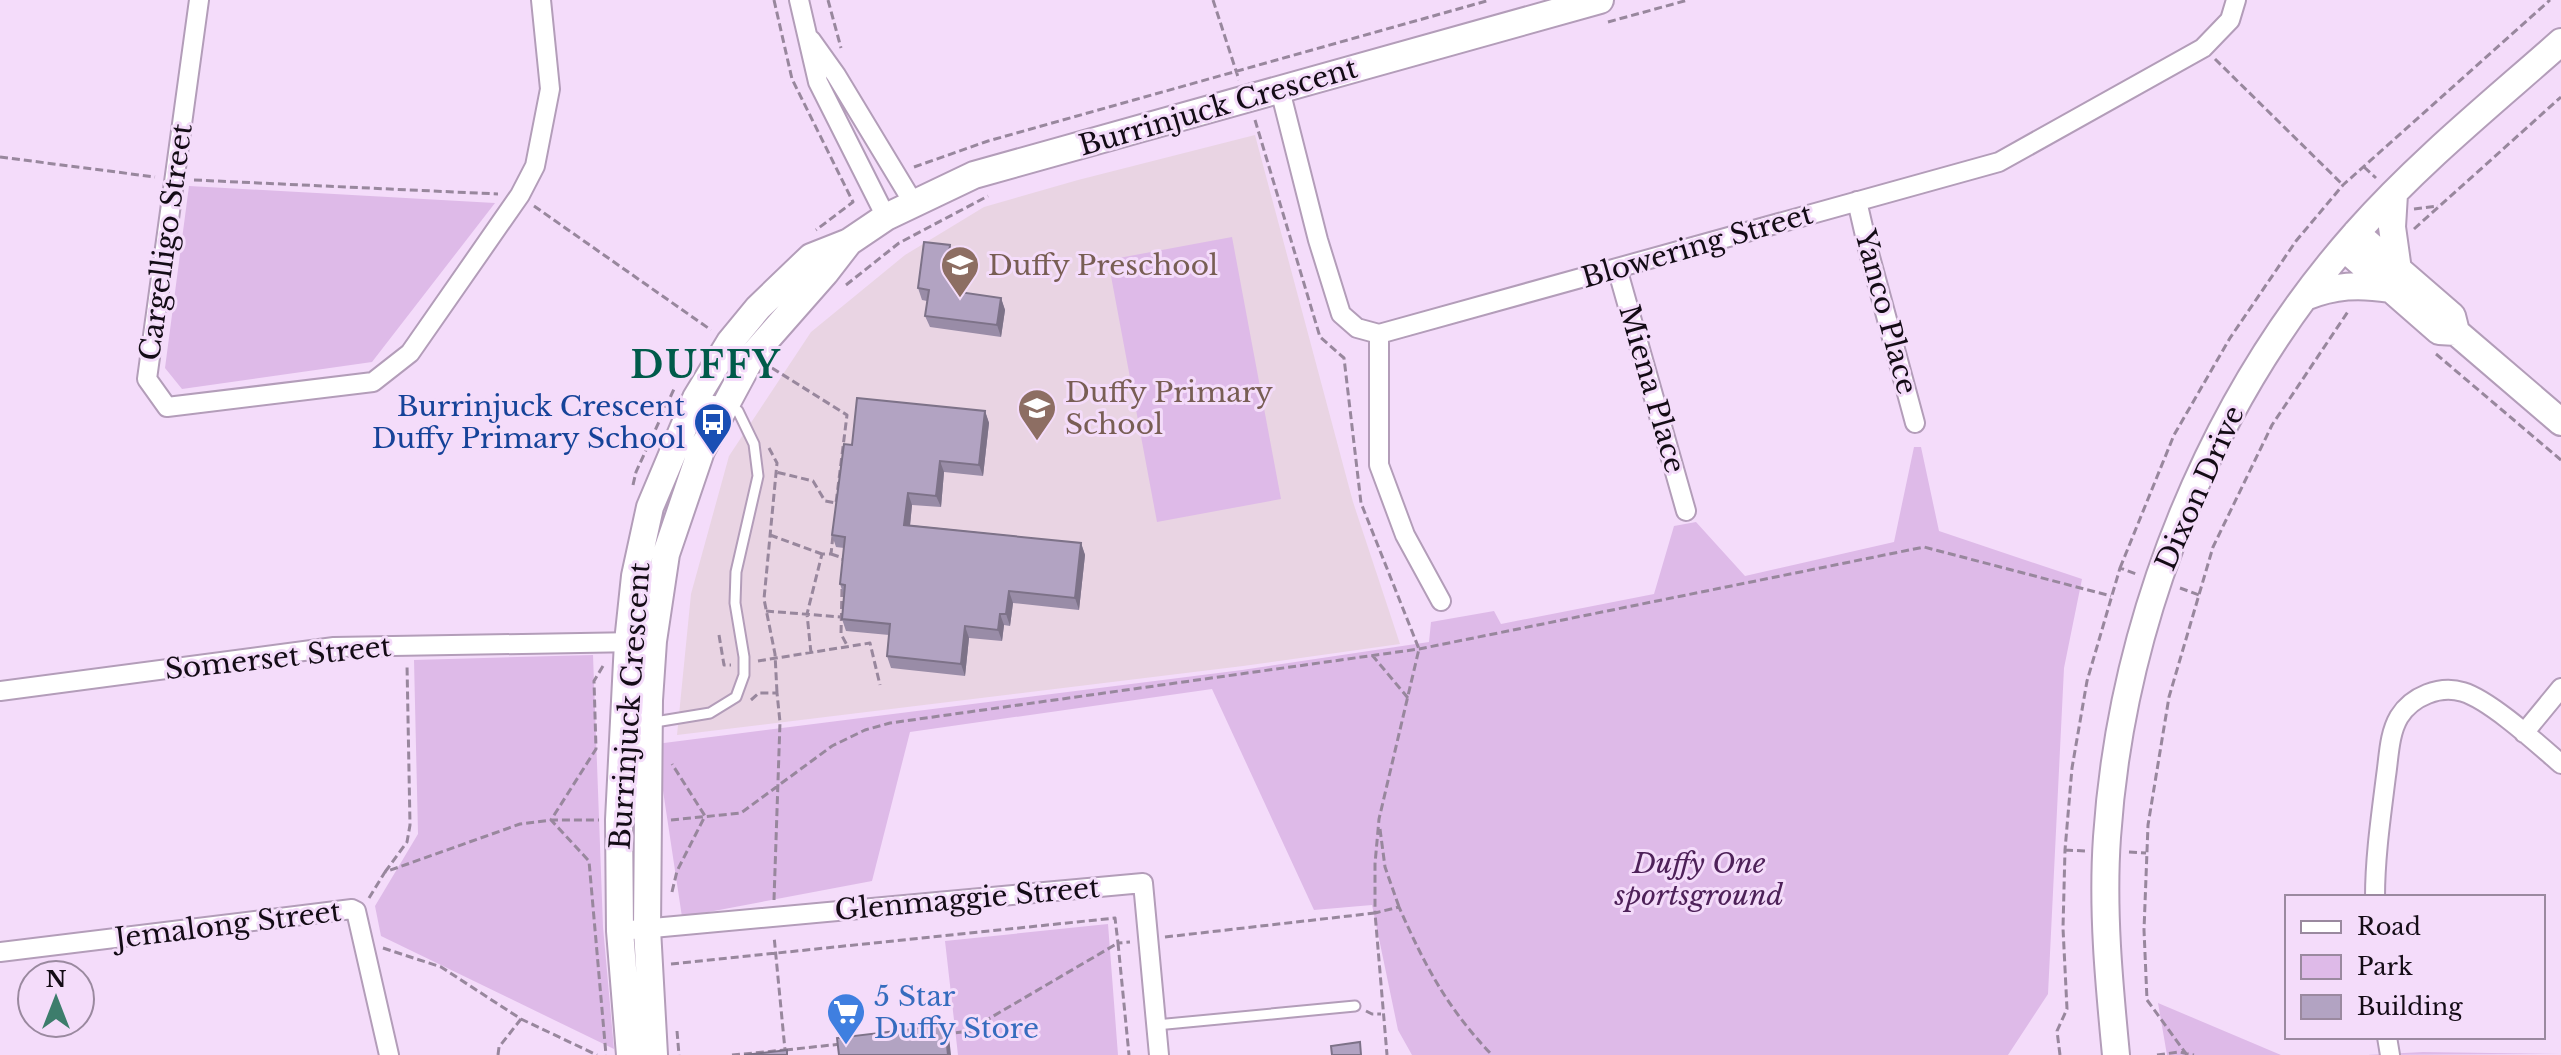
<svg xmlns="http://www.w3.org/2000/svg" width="2561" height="1055" font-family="'Libre Baskerville',serif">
<rect width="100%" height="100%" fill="#f4dcfa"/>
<path fill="#e9d4e3" d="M1255 135 1353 502 1400 644 1243 666 677 735 691 594 729 456 811 332 905 255 984 207 1078 180Z"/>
<path fill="#debae8" d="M189 186 495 203 372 362 182 389 165 368Z
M1232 237 1281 499 1157 522 1108 260Z
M1914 447H1921L1939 531 2082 579 2064 668 2048 994 2008 1055H1412L1398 1030 1372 905 1314 910 1212 689 910 732 872 881 682 917 656 744 1242 670 1429 642 1431 622 1494 611 1501 624 1654 594 1674 526 1696 522 1745 576 1894 542Z
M593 655 603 927 614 1049 381 936 375 906 418 834 414 660Z
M1108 924 1118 1055H958L945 941Z
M2158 1003 2281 1055H2167Z
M2423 1052 2561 1054 2366 1055Z"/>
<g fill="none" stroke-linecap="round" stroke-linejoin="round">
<g stroke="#b39db9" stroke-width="13">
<path id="lane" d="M649 723 710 713 736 697 744 675V657L735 603 736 572 758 476 754 444 738 411 727 402 699 399
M1156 1025 1355 1006"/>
</g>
<g stroke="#b39db9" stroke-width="22">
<path id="street" d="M199 0 147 379 167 407 373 382 410 353 520 195 535 166 550 89 541 0
M799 0 818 82 886 217
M811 40 836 75 914 204
M1280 90 1318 240 1341 314 1357 328 1379 334 1999 162 2203 48 2230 20 2236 0
M1857 201 1869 253 1915 423
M1617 268 1686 511
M1379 334V465L1405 535 1441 601
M0 691 334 647 638 642
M2524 733 2561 688
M2375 897C2375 857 2381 816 2386 776 2389 756 2389 734 2399 717 2412 696 2440 685 2463 692 2490 700 2538 744 2561 764
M620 931 1143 883 1159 1055
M0 952 352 909 356 911 389 1055
M2387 1037 2390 1055"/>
</g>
<g stroke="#b39db9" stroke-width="30">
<path id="secondary" d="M2394 194 2392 227 2398 270
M2356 233 2452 316 2456 332 2561 422
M2344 248 2439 331 2456 332
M2305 297C2335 285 2359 284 2390 289
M630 1055 620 931 619 820 628 642 635 576 650 507 696 398 730 342 758 308 811 257 849 242 886 217 974 175 1600 0
M654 1055 647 929 649 700 653 641 666 554 701 451 752 356 825 273 849 242
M2116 1055C2109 983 2102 910 2107 837 2122 618 2211 397 2357 232 2419 162 2492 103 2561 42"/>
</g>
<path stroke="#98879d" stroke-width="3" stroke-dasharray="8 4" stroke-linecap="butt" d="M774 0 792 79 853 202 816 230
M828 0 841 48
M1213 0 1239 80
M1608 22 1688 0
M2215 59 2343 185
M1255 120 1320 337 1344 358 1361 503 1419 649 1379 819 1375 864V913L1399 907C1425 966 1447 1008 1492 1055
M0 157 155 177
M914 167 988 141 1490 0
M2364 167 2376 178
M194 180 498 194
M534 206 711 330
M2414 209 2438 206
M2414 229 2561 97
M846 285 899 243 988 196
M2436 354 2561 460
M772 368 847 415 836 503 825 501 813 481 776 472
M769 448 777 463 764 599 775 654 777 693
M633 485 636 472 674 389
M770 535 822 554
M831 554 843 558V561
M2120 568 2174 435 2230 338 2296 241 2343 185 2550 0
M2180 588 2199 595
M842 589 841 634 848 647
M766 611 841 617
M719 635 724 665H731
M811 653 807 614 822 554H831L833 535
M1372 655 1408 698
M758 661 870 643 880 685
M603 666 594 681 596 749 551 820 589 861 606 1055
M751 700 759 693H777L780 722 774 900
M671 820 741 813 832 746 865 730 890 723 1419 649 1924 547 2111 596
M1380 829 1385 867 1399 907
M2065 850 2086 851
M2129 852 2146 853
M385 872 407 842 410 825 407 664
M672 892 677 871 705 816 672 764
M369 898 385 872 520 824 551 820H599
M1165 937 1375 913 1387 1055
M383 948 441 967 521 1019 597 1055
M671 964 1115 918 1118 943 1130 942
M1366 1011 1372 1014H1381
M973 1028 1118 943 1129 1055
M677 1031 679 1055
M944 1034 971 1031 974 1021
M785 1050 841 1044
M498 1055 499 1047 521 1019
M732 1055 785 1050 774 936
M2060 1055 2057 1031 2067 1009 2063 928 2065 850 2072 768 2087 681 2120 568 2139 575
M2157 1055 2179 1052 2194 1055
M2187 1055 2147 1000 2144 930 2148 825 2169 697 2213 547 2272 425 2349 310"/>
<use href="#lane" stroke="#fff" stroke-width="9"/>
<use href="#street" stroke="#fff" stroke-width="18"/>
<use href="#secondary" stroke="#fff" stroke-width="26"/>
</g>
<path fill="#998ca7" d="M954 257 951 278 965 291V293L1001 298 1005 310 1001 337 930 327 925 316 927 301 922 300 918 288Z
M985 411 989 423 983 476 944 472 941 507 912 505 910 525 1081 543 1085 555 1079 610 1013 603 1010 626 1004 625 1002 641 969 638 965 676 891 668 887 656 889 635 846 631 842 619 844 596 840 584 844 548 836 547 832 535 852 445Z"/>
<path fill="#7d7288" d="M950 245 954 257 950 289 946 277Z
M961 280 965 291 963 304 959 292Z
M1001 298 1005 310 1001 337 997 325Z
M985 411 989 423 983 476 979 465Z
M940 461 944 472 941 507 936 496Z
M908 493 912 505 909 536 904 525Z
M1081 543 1085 555 1079 610 1075 598Z
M1009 591 1013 603 1010 626 1006 614Z
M1000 614 1004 625 1002 641 998 630Z
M965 626 969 638 965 676 961 664Z
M945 1025 949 1037 951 1055H948Z"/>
<path fill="#b2a3c2" stroke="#7d7288" stroke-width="2" d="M924 242 950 245 946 277 961 280 959 292 1001 298 997 325 925 316 929 290 918 288Z
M857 398 985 411 979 465 940 461 936 496 908 493 904 525 1081 543 1075 598 1009 591 1006 614H1000L998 630 965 626 961 664 887 656 890 624 842 619 845 585 840 584 845 537 832 535 844 444 852 445Z
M945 1025 948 1055H839L837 1038Z
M1360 1042 1361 1055H1332L1331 1046Z
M787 1050V1055H744Z"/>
<defs>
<g id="school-pin" transform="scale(2)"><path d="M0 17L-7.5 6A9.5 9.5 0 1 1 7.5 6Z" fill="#8d6e63" stroke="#f4dcfa"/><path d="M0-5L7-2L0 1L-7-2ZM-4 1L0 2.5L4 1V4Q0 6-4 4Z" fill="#fff"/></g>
<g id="bus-pin" transform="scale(2)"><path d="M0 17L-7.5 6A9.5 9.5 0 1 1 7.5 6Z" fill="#1a4fb4" stroke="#f4dcfa"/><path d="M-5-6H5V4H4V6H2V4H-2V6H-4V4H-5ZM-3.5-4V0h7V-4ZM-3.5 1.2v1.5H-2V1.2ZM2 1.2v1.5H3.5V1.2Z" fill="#fff"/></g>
<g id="supermarket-pin" transform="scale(2)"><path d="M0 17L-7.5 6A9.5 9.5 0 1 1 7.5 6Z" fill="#3f7fe0" stroke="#f4dcfa"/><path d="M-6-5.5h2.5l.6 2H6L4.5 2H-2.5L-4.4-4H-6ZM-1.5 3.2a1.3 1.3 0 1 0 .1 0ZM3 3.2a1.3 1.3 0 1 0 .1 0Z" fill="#fff"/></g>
</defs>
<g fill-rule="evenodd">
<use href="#school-pin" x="960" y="265"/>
<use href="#school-pin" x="1037" y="408"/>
<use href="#bus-pin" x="713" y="422"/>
<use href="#supermarket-pin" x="846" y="1012"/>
</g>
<g text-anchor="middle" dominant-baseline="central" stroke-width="6" stroke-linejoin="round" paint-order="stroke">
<g font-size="28" fill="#140c16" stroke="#f4dcfa">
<text transform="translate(1218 107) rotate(-16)">Burrinjuck Crescent</text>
<text transform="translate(166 242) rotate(-82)">Cargelligo Street</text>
<text transform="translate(1697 246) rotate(-16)">Blowering Street</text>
<text transform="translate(1886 312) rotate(75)">Yanco Place</text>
<text transform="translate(1652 389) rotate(74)">Miena Place</text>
<text transform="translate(2200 488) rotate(-66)">Dixon Drive</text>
<text transform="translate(278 658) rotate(-6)">Somerset Street</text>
<text transform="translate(630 706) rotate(-86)">Burrinjuck Crescent</text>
<text transform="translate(967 899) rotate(-5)">Glenmaggie Street</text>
<text transform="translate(228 925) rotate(-7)">Jemalong Street</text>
</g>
<g font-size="28" fill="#785e54" stroke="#f4dcfa" text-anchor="start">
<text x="988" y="265">Duffy Preschool</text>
<text x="1065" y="392">Duffy Primary<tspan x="1065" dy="32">School</tspan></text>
</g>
<g font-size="28" fill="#164399" stroke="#f4dcfa" text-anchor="end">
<text x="685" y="406">Burrinjuck Crescent<tspan x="685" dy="32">Duffy Primary School</tspan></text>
</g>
<g font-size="28" font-style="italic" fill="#4e2159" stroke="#f4dcfa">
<text x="1699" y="863">Duffy One<tspan x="1699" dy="32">sportsground</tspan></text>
</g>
<g font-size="28" fill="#366cbe" stroke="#f4dcfa" text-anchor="start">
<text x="874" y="996">5 Star<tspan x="874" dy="32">Duffy Store</tspan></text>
</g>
<g font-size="36" font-weight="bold" letter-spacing="2" fill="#005b4a" stroke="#f4dcfa">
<text x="706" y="365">DUFFY</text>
</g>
</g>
<rect x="2285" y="895" width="260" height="144" fill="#f4dcfa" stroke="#9a899f" stroke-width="2"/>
<rect x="2301" y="921" width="40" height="12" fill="#ffffff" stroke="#9a899f" stroke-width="2"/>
<text x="2357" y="935" font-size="24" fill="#140c16">Road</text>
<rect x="2301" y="955" width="40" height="24" fill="#debae8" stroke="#9a899f" stroke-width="2"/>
<text x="2357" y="975" font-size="24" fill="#140c16">Park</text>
<rect x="2301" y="995" width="40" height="24" fill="#b2a3c2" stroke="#9a899f" stroke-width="2"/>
<text x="2357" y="1015" font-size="24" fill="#140c16">Building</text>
<g transform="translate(56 999)"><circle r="38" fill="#f4dcfa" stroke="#9a899f" stroke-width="2"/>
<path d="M0-6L14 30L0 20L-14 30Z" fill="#3d7d6c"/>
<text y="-12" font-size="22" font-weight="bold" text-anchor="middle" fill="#140c16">N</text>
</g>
</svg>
